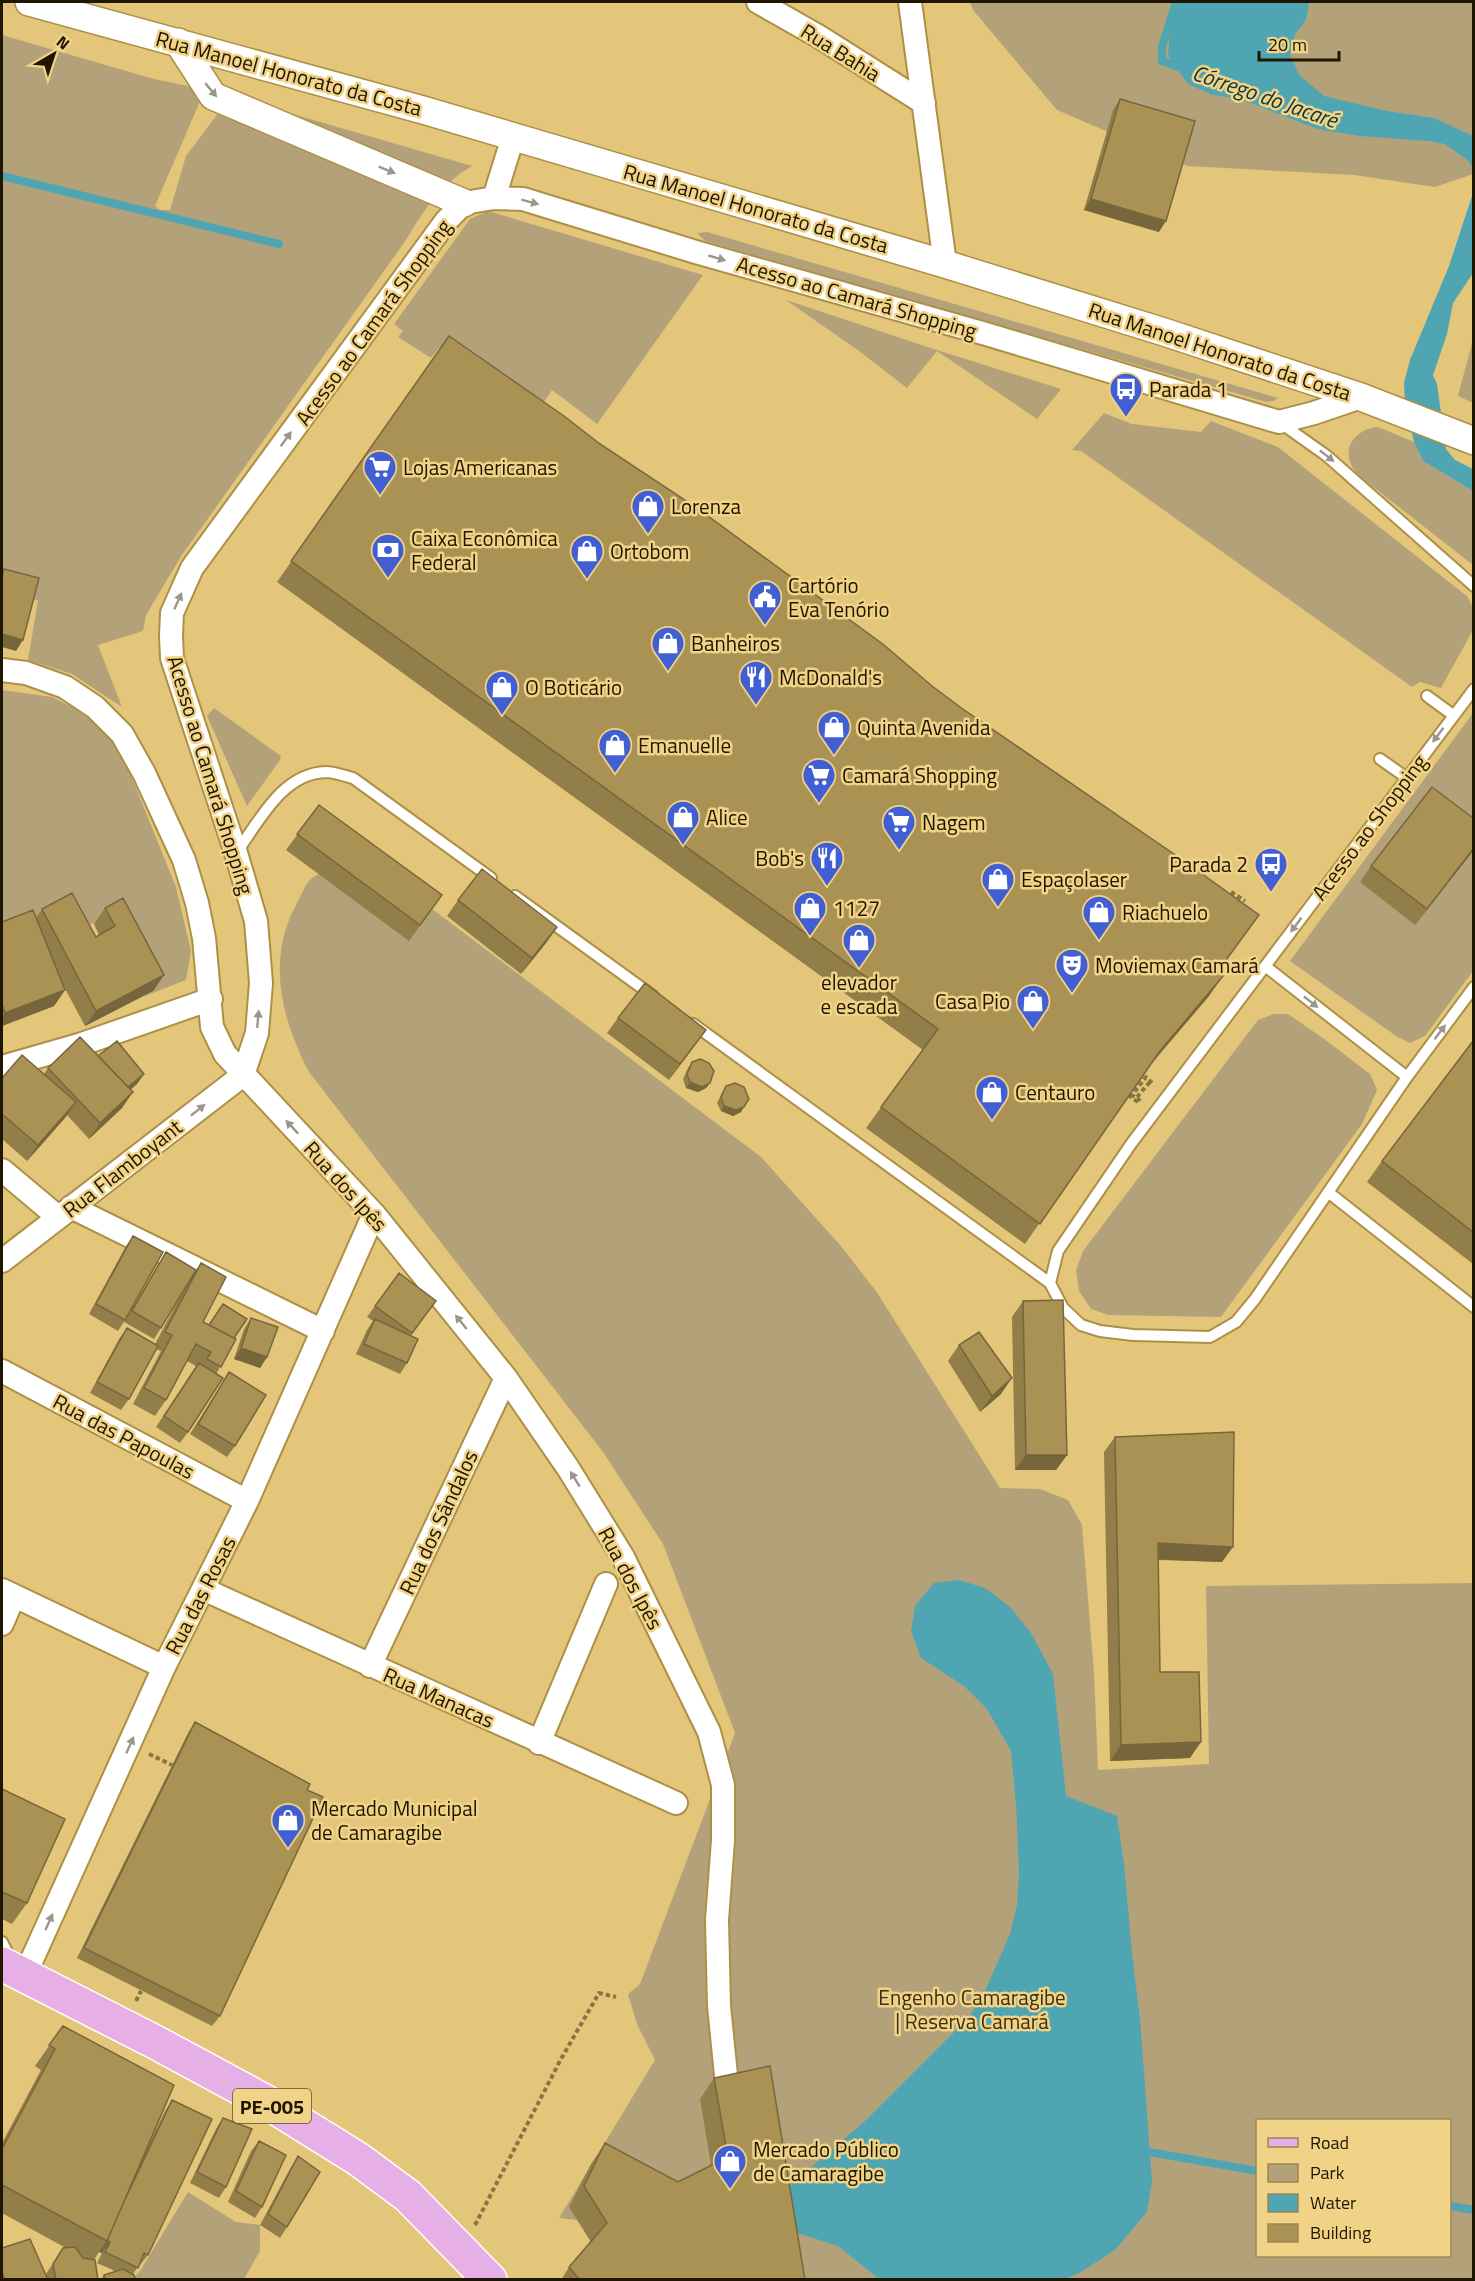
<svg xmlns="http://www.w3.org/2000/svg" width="1475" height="2281" font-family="'Titillium Web',sans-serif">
<rect width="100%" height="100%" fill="#e4c67b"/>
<path fill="#b3a279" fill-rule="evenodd" d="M970 2H1473V174L1435 187 1354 175 1187 166 1057 110 973 10Z
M2 35 154 79 198 88 201 99 155 206 160 210H170L186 156 228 100 238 98 472 166C441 184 424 210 406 240L182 555 146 615 143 631 98 645 122 707 72 674 28 660 38 600 2 594Z
M488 211 703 275 597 424 552 390 534 416 439 348 431 358 398 337 403 331 394 324 470 219Z
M707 232 1278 398 1274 401 1266 402 705 241 697 233Z
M786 300 937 350 1061 389 1037 419 937 351 907 388 859 351Z
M1473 339V403L1458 396Z
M1104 413 1132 424 1201 432 1211 421 1278 447 1468 597 1473 608V630L1441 688 1420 682 1412 687 1081 451 1072 450Z
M1378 427 1414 442 1423 461 1473 491V565L1363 479C1358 474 1353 470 1351 464 1342 444 1360 428 1378 427Z
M2 690 52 697 101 721 125 761 176 887 191 951 186 980 145 996 110 920 2 943Z
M214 708 281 756 280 760 247 806 207 716Z
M1473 713V971L1425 1036 1410 1043 1396 1036 1290 961Z
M340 865 423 902 761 1157 840 1245 876 1291 1000 1488 1040 1489 1068 1500 1082 1525 1094 1673 1098 1770 1209 1764 1206 1586 1473 1583V2279H668L624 2226 559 2218 655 2060 637 2024 628 1994 640 1984 735 1733 663 1544 603 1452 309 1072C281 1018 266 959 297 903 301 896 305 884 311 879 318 873 332 869 340 865ZM1258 2120H1450V2256H1258Z
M1274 1014H1288L1327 1041 1370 1074 1377 1090 1362 1124 1221 1317 1108 1315 1091 1309 1079 1291 1076 1270 1083 1251 1258 1020Z
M188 2192 236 2222 260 2225V2251L244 2279 132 2280 140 2271Z"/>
<path fill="#4fa5b2" d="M1172 2H1309L1306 20 1295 34 1290 55 1299 75 1324 96 1387 111 1434 118 1473 136V170L1469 161 1445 144 1429 141 1360 136 1318 129 1243 100 1210 94 1188 84 1168 56Z
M1473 193V273L1453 303 1447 334 1433 375 1437 384 1446 449 1455 460 1473 469V491L1423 461 1414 442 1405 403 1404 383 1410 360 1449 266Z
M959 1580 985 1588 1010 1607 1031 1633 1053 1674 1066 1796 1117 1816 1124 1864 1132 1953 1140 2019 1152 2181 1147 2212 1115 2250 1079 2273 1065 2279 880 2280 838 2246 788 2230 780 2198 794 2182 864 2122 969 2017 985 1991 1010 1934 1017 1905 1019 1873 1016 1804 1011 1751 987 1709 964 1686 921 1658 911 1631 915 1606 934 1583Z"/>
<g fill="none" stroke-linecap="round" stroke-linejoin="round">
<path stroke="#4fa5b2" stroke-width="8" d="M1176 2 1162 47V61L1184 69
M2 176 279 244
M1149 2152 1258 2171
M1450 2206 1474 2210"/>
<g stroke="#ad9045" stroke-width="14">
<path id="service" d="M1282 424 1327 456 1474 586
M1474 689 1131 1144 1058 1251 1050 1283 1063 1308 1081 1325 1100 1331 1133 1335 1210 1337 1236 1322 1255 1299 1407 1077 1474 987
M1427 696 1453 715
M1380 759 1407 778
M236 853C259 822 282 773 326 772 334 772 345 776 353 778L491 878
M515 896 653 996
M1265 966 1407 1077
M693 1024 1050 1283
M1328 1192 1474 1307
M2 1942 11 1960"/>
</g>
<g stroke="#ad9045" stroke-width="26">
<path id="minor" d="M758 2 818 36 924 103
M910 2 945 264
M494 198 513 137
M2 670 26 673 65 687 95 707 122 734 144 773 184 860 197 903 204 938 212 1027 225 1054 374 1214 506 1378 568 1468 623 1557 709 1732 723 1785V1840L717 1920 719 2006 729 2105
M2 1067 82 1044 211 999
M243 1075 257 1033 261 983 256 921 236 853 172 658 171 636 172 613 192 568 446 221 464 203 494 198 523 199 699 253 986 334 1279 422 1314 413 1361 397
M2 1170 58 1217
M71 1207 323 1331
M2 1261 243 1075
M2 1371 247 1501
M203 1589 676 1803
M2 1590 164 1667
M2 1624 14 1596
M370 1666 506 1378
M539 1743 606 1584
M25 1975 164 1667 247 1501 374 1214"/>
</g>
<g stroke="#ad9045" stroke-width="30">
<path id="tertiary" d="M29 2 423 110 945 264 1164 332 1361 397 1474 441
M178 42 213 96 464 203"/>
</g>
<g stroke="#fff" stroke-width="36">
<path id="primary" d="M2 1964 155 2042 268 2103 358 2159 408 2196 490 2280"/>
</g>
<path stroke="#897543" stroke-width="4" stroke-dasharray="4.5 3" stroke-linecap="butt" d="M1231 892 1245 901
M1128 1095 1138 1102 1140 1099
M1137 1097 1149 1083 1151 1085
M1140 1098 1138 1100 1132 1095 1146 1077 1152 1083
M149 1754 172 1765
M136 2001 141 1991
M475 2225 561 2059 599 1993 616 1997"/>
<use href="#service" stroke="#fff" stroke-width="10"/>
<use href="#minor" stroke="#fff" stroke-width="22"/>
<use href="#tertiary" stroke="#fff" stroke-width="27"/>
<use href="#primary" stroke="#e6afe5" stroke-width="33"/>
</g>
<path fill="#927e49" d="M1120 99 1159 232 1084 210 1113 110Z
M449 336 1209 996 1146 1070 1025 1244 866 1128 923 1050 277 582Z
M319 805 442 895 409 941 286 850Z
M1473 851 1415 925 1360 882 1371 866Z
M458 900 557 927 546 943 521 974 447 916Z
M105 908 164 975 153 991 85 1026 62 983 65 990 54 1006 2 1026V922L36 918 42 909 96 937 99 935 94 924Z
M618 1018 706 1030 669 1080 607 1033Z
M1473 1041V1264L1367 1182 1382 1161Z
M98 1056 144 1074 137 1084 131 1089 122 1108 89 1139 67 1115 27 1161 2 1139V1078L44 1074 48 1068Z
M692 1062 710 1083 706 1088 698 1092 686 1088 683 1079 688 1068Z
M726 1086 744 1107 741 1112 733 1116 721 1111 717 1103 723 1091Z
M133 1236 125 1320 118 1331 89 1314 126 1246Z
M166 1252 192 1276 201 1263 203 1322 209 1325 223 1304 234 1338 188 1432 180 1443 156 1427 196 1366 187 1361 166 1400 155 1416 133 1404 161 1351 156 1349 129 1399 121 1410 90 1393 119 1339 127 1328 155 1344 186 1286 161 1328 154 1339 124 1322 159 1263Z
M399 1273 436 1301 411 1336 407 1363 400 1374 356 1354 367 1330 373 1321 367 1317Z
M1023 1301 1067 1455 1056 1470H1015L1012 1317Z
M251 1318 267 1357 260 1368 234 1359 244 1329Z
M959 1345 1001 1394 980 1412 948 1361Z
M229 1372 235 1446 227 1457 190 1434Z
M1115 1437 1222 1562 1158 1560 1160 1672 1190 1758 1110 1761 1104 1452Z
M195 1722 220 2016 212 2026 77 1958 188 1733Z
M2 1789 27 1903 12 1924 2 1919Z
M63 2026 142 2158 165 2111 172 2100 148 2255 140 2265H139L133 2274 136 2280H101L104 2275 115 2271 97 2263 102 2253 99 2252 94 2260 98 2280H2V2248L46 2274 63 2248H66L2 2213V2143L41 2070 35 2066Z
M714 2078 805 2280H561L569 2267 591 2242 569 2207 591 2164 605 2143 678 2182 711 2165 700 2099Z
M223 2118 226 2187 219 2198 190 2183 216 2129Z
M259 2141 262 2207 255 2218 228 2202 251 2151Z
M298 2156 287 2227 280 2238 260 2225 291 2167Z"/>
<path fill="#77663c" d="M1091 199 1166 221 1159 232 1084 210Z
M2 634 23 640 16 651 2 647Z
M1473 849V851L1415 925 1427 909Z
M557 927 546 943 521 974 532 958Z
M164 975 153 991 85 1026 96 1011Z
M1223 976 1209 996 1145 1071 1160 1051Z
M65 990 54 1006 2 1026V1018L5 1013Z
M706 1030 695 1045 669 1080 680 1064Z
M144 1074 137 1084 118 1100 125 1089Z
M690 1082 710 1083 706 1088 698 1092 686 1088Z
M133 1092 122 1108 89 1139 100 1123Z
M76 1102 65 1118 27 1161 38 1145Z
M724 1106 744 1107 741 1112 733 1116 721 1111Z
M241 1348 267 1357 260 1368 234 1359Z
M1012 1378 1001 1394 980 1412 992 1396Z
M1026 1455H1067L1056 1470H1015Z
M1158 1543 1233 1547 1222 1562 1147 1559Z
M1201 1742 1190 1758 1110 1761 1121 1745Z
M107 2241 110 2242 102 2253 99 2252Z"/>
<path fill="#aa9255" stroke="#77663c" stroke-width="1.5" d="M1120 99 1195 121 1166 221 1091 199Z
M449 336 564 416 600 444 697 508 884 645 932 686 960 707 1187 863 1259 915 1218 971 1223 976 1160 1051 1040 1224 881 1107 938 1029 291 561Z
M4 569 39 578 23 640 2 634V577Z
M1432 787 1473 818V849L1427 909 1371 866Z
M319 805 442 895 420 925 297 834Z
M482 869 557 927 532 958 458 900Z
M72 893 96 937 115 926 105 908 123 898 164 975 96 1011 42 909Z
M33 910 65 990 5 1013 2 1004V922Z
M645 983 706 1030 680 1064 618 1018Z
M80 1037 133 1092 100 1123 48 1068Z
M117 1041 144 1074 128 1087 98 1056Z
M1473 1041V1232L1382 1161Z
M22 1055 76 1102 38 1145 2 1114V1078Z
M700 1059 709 1063 714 1071 710 1083 702 1087 690 1082 687 1074 692 1062Z
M735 1083 744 1087 749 1099 744 1107 736 1110 724 1106 721 1097 726 1086Z
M133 1236 163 1252 125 1320 96 1304Z
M166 1252 196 1270 161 1328 132 1311Z
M201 1263 226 1277 203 1322 236 1339 221 1367 207 1359 211 1352 196 1344 166 1400 144 1388 172 1335 165 1332Z
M399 1273 436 1301 412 1333 375 1306Z
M1063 1300 1067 1455H1026L1023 1301Z
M223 1304 247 1319 234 1338 209 1325Z
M251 1318 278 1327 267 1357 241 1348Z
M375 1319 418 1339 407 1363 364 1344Z
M127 1328 158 1346 129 1399 97 1382Z
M979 1332 1012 1378 992 1396 959 1345Z
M199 1363 223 1378 188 1432 164 1416Z
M229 1372 266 1395 235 1446 198 1424Z
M1234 1432 1233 1547 1158 1543 1160 1672H1199L1201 1742 1121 1745 1115 1437Z
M195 1722 310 1784 307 1790 323 1797 220 2016 84 1948Z
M2 1789 65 1819 27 1903 2 1892Z
M63 2026 174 2085 107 2241 2 2185V2149L55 2049 49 2045Z
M770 2066 805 2280H580L569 2267 607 2223 584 2186 605 2143 678 2182 728 2157 714 2078Z
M172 2100 212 2119 148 2255 144 2253 138 2268 105 2252 110 2242 107 2241 122 2206Z
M223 2118 252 2129 226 2187 197 2172Z
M259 2141 286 2155 262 2207 236 2191Z
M298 2156 320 2172 287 2227 268 2214Z
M30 2239 48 2280H5L2 2272V2248Z
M75 2247 83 2258 95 2260 98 2280H56L53 2264 63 2248Z
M123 2269 134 2275 136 2280H105L104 2275Z"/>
<defs><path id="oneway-solid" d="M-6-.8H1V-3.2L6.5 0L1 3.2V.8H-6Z" transform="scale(1.5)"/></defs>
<g fill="#9a968d">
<use href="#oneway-solid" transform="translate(211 90) rotate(50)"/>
<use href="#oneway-solid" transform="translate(387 170) rotate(22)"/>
<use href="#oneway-solid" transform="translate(530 202) rotate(15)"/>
<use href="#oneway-solid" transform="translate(717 258) rotate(16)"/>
<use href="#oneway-solid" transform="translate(286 439) rotate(-54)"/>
<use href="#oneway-solid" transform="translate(1327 456) rotate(38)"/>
<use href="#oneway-solid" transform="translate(178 601) rotate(-66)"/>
<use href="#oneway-solid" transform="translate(1438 735) rotate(127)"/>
<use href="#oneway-solid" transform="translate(1296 925) rotate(127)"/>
<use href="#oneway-solid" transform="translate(1311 1002) rotate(38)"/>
<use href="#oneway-solid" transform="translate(258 1019) rotate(-85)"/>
<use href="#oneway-solid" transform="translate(1440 1032) rotate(-53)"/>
<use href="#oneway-solid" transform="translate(198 1110) rotate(-38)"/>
<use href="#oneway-solid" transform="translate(292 1127) rotate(-133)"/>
<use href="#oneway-solid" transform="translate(461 1322) rotate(-129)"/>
<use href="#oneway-solid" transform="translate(575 1479) rotate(-122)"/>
<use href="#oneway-solid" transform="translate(130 1745) rotate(-66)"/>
<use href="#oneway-solid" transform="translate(49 1922) rotate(-66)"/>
</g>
<defs>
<g id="bus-pin" transform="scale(1.725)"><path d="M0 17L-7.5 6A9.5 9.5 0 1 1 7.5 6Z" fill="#415fd2" stroke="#f1d388"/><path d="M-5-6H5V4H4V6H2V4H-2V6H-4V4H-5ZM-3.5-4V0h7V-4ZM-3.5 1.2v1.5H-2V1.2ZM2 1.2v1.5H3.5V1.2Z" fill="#fff"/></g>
<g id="supermarket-pin" transform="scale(1.725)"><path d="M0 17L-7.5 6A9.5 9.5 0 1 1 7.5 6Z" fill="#415fd2" stroke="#f1d388"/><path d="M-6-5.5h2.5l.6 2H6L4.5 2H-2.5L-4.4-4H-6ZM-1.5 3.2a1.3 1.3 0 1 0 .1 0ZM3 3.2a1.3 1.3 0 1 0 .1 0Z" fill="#fff"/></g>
<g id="shop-pin" transform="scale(1.725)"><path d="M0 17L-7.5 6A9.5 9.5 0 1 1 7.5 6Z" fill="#415fd2" stroke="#f1d388"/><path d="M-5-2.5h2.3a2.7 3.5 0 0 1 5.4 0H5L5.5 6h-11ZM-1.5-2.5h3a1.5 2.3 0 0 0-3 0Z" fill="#fff"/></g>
<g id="bank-pin" transform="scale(1.725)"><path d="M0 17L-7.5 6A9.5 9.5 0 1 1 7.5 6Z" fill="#415fd2" stroke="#f1d388"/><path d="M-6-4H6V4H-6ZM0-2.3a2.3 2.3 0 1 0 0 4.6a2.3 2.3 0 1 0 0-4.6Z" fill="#fff"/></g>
<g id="civic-pin" transform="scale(1.725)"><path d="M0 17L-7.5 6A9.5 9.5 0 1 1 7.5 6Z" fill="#415fd2" stroke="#f1d388"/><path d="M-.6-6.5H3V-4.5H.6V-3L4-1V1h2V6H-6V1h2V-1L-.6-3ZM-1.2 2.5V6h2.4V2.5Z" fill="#fff"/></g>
<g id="restaurant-pin" transform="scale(1.725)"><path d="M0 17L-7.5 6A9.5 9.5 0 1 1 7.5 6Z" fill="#415fd2" stroke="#f1d388"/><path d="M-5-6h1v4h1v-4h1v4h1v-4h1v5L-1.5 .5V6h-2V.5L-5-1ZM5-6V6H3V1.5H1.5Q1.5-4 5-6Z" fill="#fff"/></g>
<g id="theatre-pin" transform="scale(1.725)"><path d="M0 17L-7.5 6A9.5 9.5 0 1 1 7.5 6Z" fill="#415fd2" stroke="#f1d388"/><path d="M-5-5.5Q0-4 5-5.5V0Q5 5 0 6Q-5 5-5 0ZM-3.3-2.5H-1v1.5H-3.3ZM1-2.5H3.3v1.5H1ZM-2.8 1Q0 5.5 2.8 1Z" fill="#fff"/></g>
</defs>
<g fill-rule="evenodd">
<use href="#bus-pin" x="1126" y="389"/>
<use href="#supermarket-pin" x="380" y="467"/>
<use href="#shop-pin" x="648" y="506"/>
<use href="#bank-pin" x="388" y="550"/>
<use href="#shop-pin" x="587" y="551"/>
<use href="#civic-pin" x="765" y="597"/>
<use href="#shop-pin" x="668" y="643"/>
<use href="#restaurant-pin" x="756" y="677"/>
<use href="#shop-pin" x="502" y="687"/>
<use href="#shop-pin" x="834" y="727"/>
<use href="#shop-pin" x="615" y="745"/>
<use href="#supermarket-pin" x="819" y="775"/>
<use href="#shop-pin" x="683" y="817"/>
<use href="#supermarket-pin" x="899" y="822"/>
<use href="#restaurant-pin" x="827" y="858"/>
<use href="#bus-pin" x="1271" y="864"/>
<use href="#shop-pin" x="998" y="879"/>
<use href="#shop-pin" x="810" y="908"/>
<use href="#shop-pin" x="1099" y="912"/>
<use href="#shop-pin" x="859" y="940"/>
<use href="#theatre-pin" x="1072" y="965"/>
<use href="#shop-pin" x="1033" y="1001"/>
<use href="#shop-pin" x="992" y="1092"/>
<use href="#shop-pin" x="288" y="1820"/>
<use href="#shop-pin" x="730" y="2161"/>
</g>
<g text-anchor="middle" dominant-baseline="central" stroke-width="5" stroke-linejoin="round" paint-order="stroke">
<rect fill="#f1d388" stroke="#5e4f2a" stroke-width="1.5" x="233" y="2089" width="78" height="34" rx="4.5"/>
<g font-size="20" font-weight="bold" fill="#1f1601">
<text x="272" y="2106">PE-005</text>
</g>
<g font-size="21" fill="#1f1601" stroke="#f1d388">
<text transform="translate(841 52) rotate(32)">Rua Bahia</text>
<text transform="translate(289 73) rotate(15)">Rua Manoel Honorato da Costa</text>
<text transform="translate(756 208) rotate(16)">Rua Manoel Honorato da Costa</text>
<text transform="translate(857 297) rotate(16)">Acesso ao Camará Shopping</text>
<text transform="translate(373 322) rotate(-54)">Acesso ao Camará Shopping</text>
<text transform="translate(1220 351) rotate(18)">Rua Manoel Honorato da Costa</text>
<text transform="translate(211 775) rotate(73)">Acesso ao Camará Shopping</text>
<text transform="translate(1369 827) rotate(-53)">Acesso ao Shopping</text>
<text transform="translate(122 1168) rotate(-38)">Rua Flamboyant</text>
<text transform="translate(346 1186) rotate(48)">Rua dos Ipês</text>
<text transform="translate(124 1436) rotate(28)">Rua das Papoulas</text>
<text transform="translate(438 1522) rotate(-65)">Rua dos Sândalos</text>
<text transform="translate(631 1578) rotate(62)">Rua dos Ipês</text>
<text transform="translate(200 1595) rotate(-63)">Rua das Rosas</text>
<text transform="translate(439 1697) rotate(24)">Rua Manacas</text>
</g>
<g font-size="21" fill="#1f1601" stroke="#f1d388" text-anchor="start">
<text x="1149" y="389">Parada 1</text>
<text x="403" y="467">Lojas Americanas</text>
<text x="671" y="506">Lorenza</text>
<text x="411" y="538">Caixa Econômica<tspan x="411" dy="24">Federal</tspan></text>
<text x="610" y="551">Ortobom</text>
<text x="788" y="585">Cartório<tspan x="788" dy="24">Eva Tenório</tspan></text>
<text x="691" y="643">Banheiros</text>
<text x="779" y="677">McDonald's</text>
<text x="525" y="687">O Boticário</text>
<text x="857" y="727">Quinta Avenida</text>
<text x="638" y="745">Emanuelle</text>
<text x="842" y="775">Camará Shopping</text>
<text x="706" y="817">Alice</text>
<text x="922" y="822">Nagem</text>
<text x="804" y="858" text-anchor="end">Bob's</text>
<text x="1248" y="864" text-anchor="end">Parada 2</text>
<text x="1021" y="879">Espaçolaser</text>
<text x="833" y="908">1127</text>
<text x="1122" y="912">Riachuelo</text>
<text x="1095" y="965">Moviemax Camará</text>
<text x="859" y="982" text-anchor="middle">elevador<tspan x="859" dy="24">e escada</tspan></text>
<text x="1010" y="1001" text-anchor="end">Casa Pio</text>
<text x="1015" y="1092">Centauro</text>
<text x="311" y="1808">Mercado Municipal<tspan x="311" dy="24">de Camaragibe</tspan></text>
<text x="753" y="2149">Mercado Público<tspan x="753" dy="24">de Camaragibe</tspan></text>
</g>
<g font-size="21" fill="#3a2f13" stroke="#f1d388">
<text x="972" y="1997">Engenho Camaragibe<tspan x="972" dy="24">| Reserva Camará</tspan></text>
</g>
<g font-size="22" font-style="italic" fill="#0c363c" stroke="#f1d388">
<text transform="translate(1265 96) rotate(19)">Córrego do Jacaré</text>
</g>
</g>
<rect width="1475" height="2281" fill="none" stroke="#1f1601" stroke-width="6"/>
<rect x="1256" y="2119" width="195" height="138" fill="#f1d388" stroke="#9d8752" stroke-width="1.5"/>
<rect x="1268" y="2138" width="30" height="9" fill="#e6afe5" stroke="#9d8752" stroke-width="1.5"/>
<text x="1310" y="2149" font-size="18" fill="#1f1601">Road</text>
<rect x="1268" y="2164" width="30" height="18" fill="#b3a279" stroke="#9d8752" stroke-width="1.5"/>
<text x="1310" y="2179" font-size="18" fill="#1f1601">Park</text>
<rect x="1268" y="2194" width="30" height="18" fill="#4fa5b2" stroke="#9d8752" stroke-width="1.5"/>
<text x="1310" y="2209" font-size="18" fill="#1f1601">Water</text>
<rect x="1268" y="2224" width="30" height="18" fill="#aa9255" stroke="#9d8752" stroke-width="1.5"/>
<text x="1310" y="2239" font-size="18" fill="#1f1601">Building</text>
<g transform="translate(54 54) rotate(39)" stroke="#f1d388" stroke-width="4.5" paint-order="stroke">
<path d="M0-4.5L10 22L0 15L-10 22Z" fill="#1f1601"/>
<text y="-9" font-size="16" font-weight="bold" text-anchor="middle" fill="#1f1601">N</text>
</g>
<path d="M1259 51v9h80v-9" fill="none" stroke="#1f1601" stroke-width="3"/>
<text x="1268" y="51" font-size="18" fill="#1f1601" stroke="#f1d388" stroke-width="4.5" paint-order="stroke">20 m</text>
</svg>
